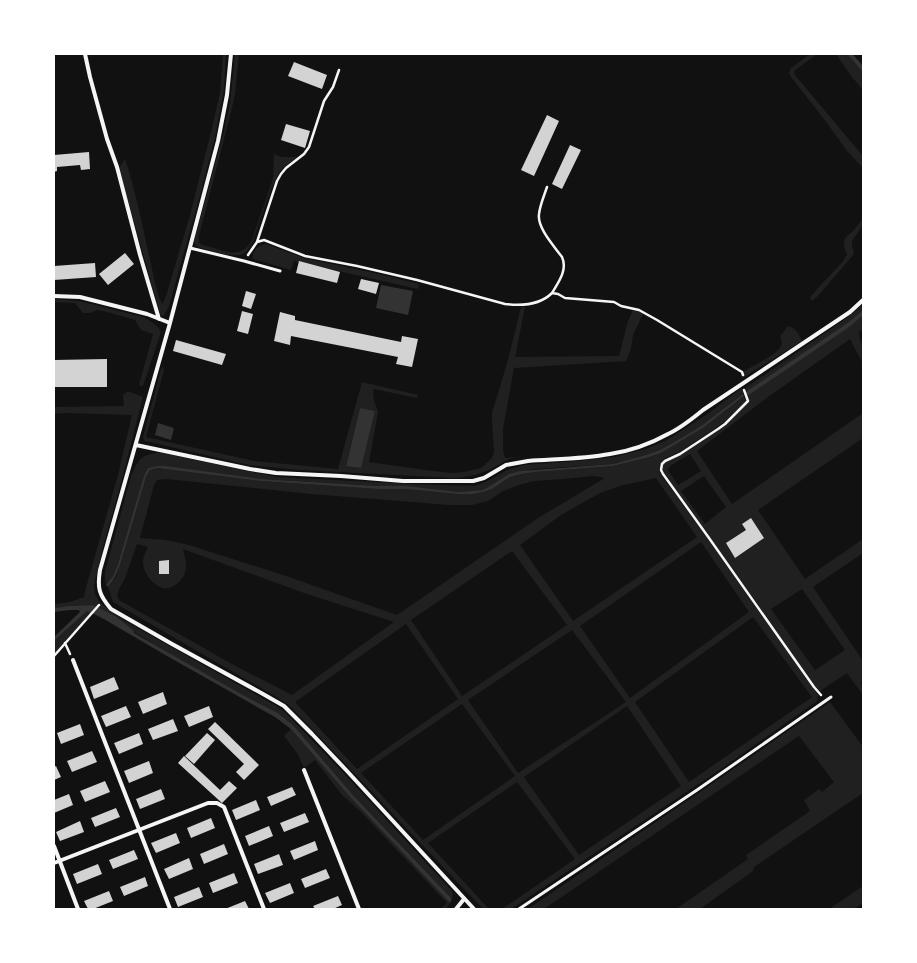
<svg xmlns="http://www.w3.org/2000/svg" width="917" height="963" font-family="Lato,sans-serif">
<rect width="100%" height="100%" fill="#111"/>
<path fill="#202020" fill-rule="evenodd" d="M223 54H226L224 89 216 133 201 192 169 306 164 316H162L160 314 119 168 125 159C136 191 142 225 150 259 153 273 156 291 162 304L164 301 167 293 190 215 207 148 220 93Z
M235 54H239L235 94 231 112 199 236V242L202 245C214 247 235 258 246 248 248 246 250 243 252 240L273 178 274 154 281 157H298L285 166 279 173 271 189 253 241C250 245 248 251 243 254 233 258 212 251 201 248 197 247 195 246 194 241L224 131 230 103Z
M810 54H817L794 71 795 75 863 156V168L847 151 827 123 791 77 789 74 790 69Z
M836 54H849L863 70V90L851 76Z
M863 218V225L852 241V246L854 254 818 296 812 301 810 297 844 260 847 254C844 249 842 240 847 236 849 234 851 233 853 231 856 227 860 223 863 218Z
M266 244 304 258 383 275 419 284 418 289 294 261 291 270 253 259C252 250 258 246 266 244Z
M54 299 79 301 143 317C150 321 157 324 161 332L143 386 139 385 153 334 141 330 135 320 107 312 97 310 90 313H83L75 303 54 302Z
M863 305V311L846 325 747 392 746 390V387L748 386 844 320Z
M521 307H525L515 357 619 356 628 321 633 310 638 311 643 314 633 335 631 349 626 361 514 368 503 429V451L505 458 521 457 509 459 489 470 478 474 470 476 456 478 300 470 249 465 149 442 144 441 143 437 161 369 163 367 164 370 146 437 254 461 338 469 362 382 418 395 417 398 374 389 373 391 374 400 378 412 369 462 433 471 452 473 464 472 481 468 492 458 494 452 492 421V413L508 360ZM360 408 375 411 360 468 346 465Z
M863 314V329L859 332 860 340 863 346V364L850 339 768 397 697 451 732 504 863 413V438L758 510 805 579 863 539V553L813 587 863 661V681L860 683 863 686V695L847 673 820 691 815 686 664 474 662 470 663 464 665 461 680 455 695 446 725 425 749 402 747 395 847 327ZM690 454 701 471 678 485 668 470 670 466ZM704 476 726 507 705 524 681 491ZM802 589 845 650 815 670 771 609Z
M788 326C797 329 798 333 802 341L744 377 743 372C751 367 778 354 781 346 783 343 781 339 780 336Z
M742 388 743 394 701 426 683 437 660 450 646 455 613 464 535 469 509 474 490 486 483 490 472 491 458 492 407 486H378L261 479 157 466 148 468 118 564 113 576 106 585 105 582V572L131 476C138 459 143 453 162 453L276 477 411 484 475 486 492 479 507 470 524 465 578 461 614 457 646 449 667 440 706 415Z
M127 392H130L143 397 121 483 104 543 94 585 95 594 100 603 125 621 278 707 286 713 350 780 452 891 453 895 452 899 352 794 294 726 278 713 243 695 169 653 134 632 93 605 69 606 54 608V604L70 602 84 597 87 584 118 475 132 415 65 413 54 414V407L124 406 123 395Z
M744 396 746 401 723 423 693 443 679 452 664 459 661 464 659 470 661 475 708 539 818 695 817 701 721 769 511 909H502L575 859 517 782 428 843 489 909H483L291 707 278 698 113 602 108 587 116 577 120 565 146 477 150 470 157 468 261 481 378 489H406L458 494H473L483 492 492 489 510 477 521 474 535 472 613 466 646 458 661 453 703 428ZM594 476 605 478 538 518 397 615 286 576 189 545 166 540 140 538 154 485 157 480 166 479 311 494 449 505H472L488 501 503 491 522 484 535 481 563 479ZM656 478 697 537 573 621 520 545 561 515 600 493 620 486ZM701 542 749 612 630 698 580 626ZM137 544 148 547C146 551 143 557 143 562 143 572 152 585 163 588 174 590 186 578 186 567 187 561 184 555 183 549L304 593 394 622 292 695 232 664 119 600 117 595 119 589 125 578ZM512 551 567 625 462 696 411 620ZM753 617 812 697 689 782 635 702ZM406 624 458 699 357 769 295 702ZM572 630 626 702 518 773 468 700ZM462 704 515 776 423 840 361 773ZM627 706 681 786 579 855 524 777Z
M88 611 90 614 54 654V641L86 612Z
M830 702 863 747V793L754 867 753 871 700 909H676L748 859 746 855 810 811 804 800 819 789 822 792 834 782 799 736 544 909H528L703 790Z
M291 729 351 798 450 903 446 909H441L447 903 360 811 342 795 315 760 304 768 297 753 284 736Z
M863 886V903L854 909H829Z"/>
<path fill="#333" d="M381 285 413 291 408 315 376 308Z
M743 394 744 396 703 428 661 453 646 458 613 466 535 472 521 474 510 477 492 489 483 492 473 494H458L406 489H378L261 481 157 468 150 470 146 477 120 565C117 573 114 580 108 587L106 585 113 576 118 564 144 476 148 468 157 466H165L261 479 378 486H407L458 492 483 490 490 486 509 474 521 471 613 464 646 455 660 450 683 437 701 426Z
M360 408 375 411 361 468 346 466Z
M158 423 174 428 171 440 155 435Z
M93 605 115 616 133 630 134 633 243 695 278 713 294 726 352 794 452 899 450 903 351 798 291 729 275 717 167 656 102 618 94 614H90L88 611 86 612 54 641V637L80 612 79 610H70L54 612V608L69 606Z"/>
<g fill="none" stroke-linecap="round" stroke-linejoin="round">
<path stroke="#333" stroke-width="4" d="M850 54 863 69
M748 393 847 326 863 313"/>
</g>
<path fill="#d3d3d3" d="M294 62 327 75 322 89 288 76Z
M547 115 559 121 534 176 521 170Z
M286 124 310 131 305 148 281 140Z
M570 145 581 150 562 189 552 184Z
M89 152 90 169 81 170 80 165 57 167V171L54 172V155Z
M125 253 134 264 108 285 99 274Z
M299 261 340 272 337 283 296 273Z
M95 263 96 277 54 280V266Z
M361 279 379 283 376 294 358 289Z
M246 291 256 294 251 309 242 306Z
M242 311 253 314 248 334 237 331Z
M280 312 295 316V320L401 342 402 336 418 339 412 367 396 364 398 357 291 336 290 345 274 341Z
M176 340 226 354 222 365 173 351Z
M107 359V387H54V360Z
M751 518 764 538 735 558 726 543 746 530 742 524Z
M169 560V574H159V561Z
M114 677 119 689 94 699 90 687Z
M163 692 167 704 143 714 138 702Z
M126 706 131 717 106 727 101 716Z
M209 706 213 717 189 727 184 716Z
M173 719 178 731 153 740 148 729Z
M215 722 259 765 244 780 236 772 244 764 208 729Z
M80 724 84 735 61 744 57 733Z
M139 733 143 744 119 754 114 743Z
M207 733 215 740 194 764 185 756Z
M92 751 97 762 72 772 67 761Z
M184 756 220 790 229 781 237 788 222 803 178 763Z
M149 761 153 773 129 783 124 771Z
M56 766 61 777 54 780V767Z
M105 781 110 792 85 802 80 791Z
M292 787 296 795 271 806 267 797Z
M161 789 165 799 140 809 136 799Z
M69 794 73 805 54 813V800Z
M256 800 260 810 236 820 232 810Z
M116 808 120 817 95 827 91 818Z
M305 813 309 822 284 832 280 823Z
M211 818 215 828 191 838 187 828Z
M80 821 84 832 60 841 56 832Z
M269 826 273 836 249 846 245 836Z
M176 833 180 843 156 853 151 843Z
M315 841 318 850 294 860 290 851Z
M224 844 228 854 204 864 200 854Z
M134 850 138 859 113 869 109 860Z
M279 854 283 865 258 874 254 864Z
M189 858 193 869 169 879 164 869Z
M98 864 102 874 77 884 73 874Z
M326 869 330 878 305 888 301 879Z
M234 873 238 883 213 893 209 883Z
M145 877 148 886 124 896 120 887Z
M290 883 294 893 270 903 265 893Z
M199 887 203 897 178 907 174 897Z
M109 891 113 901 93 909H88L84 901Z
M338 896 342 905 333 909H315L313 906Z
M245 901 249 909H225Z"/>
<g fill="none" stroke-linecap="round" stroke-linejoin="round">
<path stroke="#f5f5f5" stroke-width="2.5" d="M547 187C544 196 540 205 539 214 537 228 554 246 562 257 568 270 558 283 552 293
M257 242 264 240 305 256 357 266 417 280 505 304C521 306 540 305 552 293L558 294 565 298 614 302 621 306 639 310 657 320 742 372 743 375
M248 255 257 242 277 181 281 174 286 168 304 154 309 147 324 101 333 87 339 70
M744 390 748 401 725 424 718 429 680 454 665 461 662 464 661 470 663 474 709 538 814 687 821 695
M65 643 70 654
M54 656 99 605"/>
<path stroke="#f5f5f5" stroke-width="3" d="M190 248 244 261 280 271
M519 909 697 790 831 697"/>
<path stroke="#f5f5f5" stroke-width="4" d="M85 54 90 77 107 139 117 167 140 255 159 319
M231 54 227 95 218 141 170 323 100 570C97 588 99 595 111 609L172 644 263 694 284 706 312 734 347 771 474 909
M54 296 80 297 147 314 170 323
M136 445 250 469 276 473 341 476 403 481H473L484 478 506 465 528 461C555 459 583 459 610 454 630 451 650 444 668 434 681 428 692 419 703 410L850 312 863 300
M73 660 170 909
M304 770 359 909
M54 846 78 909
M54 863 208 803H217L224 807 264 909
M456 909 464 899"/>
</g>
<rect width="917" height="963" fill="none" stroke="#ffffff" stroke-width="110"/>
</svg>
